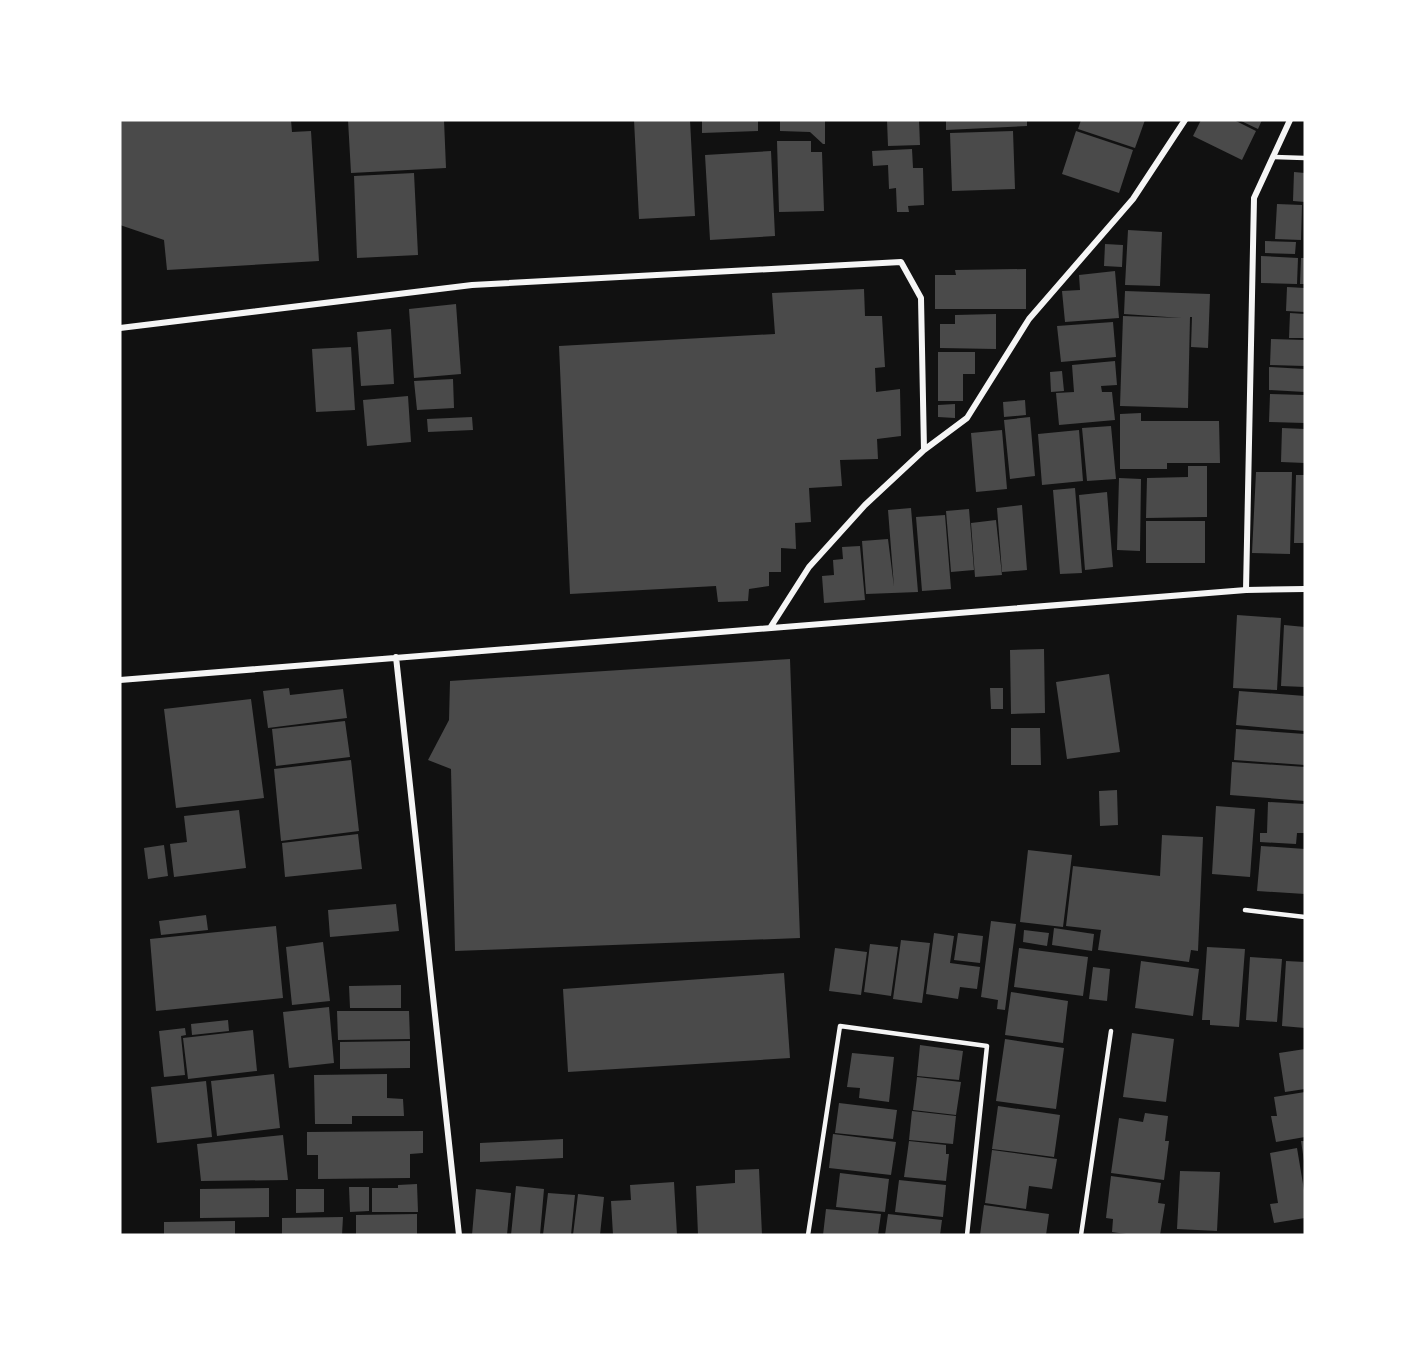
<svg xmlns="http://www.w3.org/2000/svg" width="1425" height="1355" font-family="'Noto Serif',serif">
<rect width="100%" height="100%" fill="#111"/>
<path fill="#4a4a4a" d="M120 120H291L292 132 311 131 319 261 167 270 164 240 120 225Z
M348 120H444L446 168 351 173Z
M634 120H690L695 216 639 219Z
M702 120H758V131L702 133Z
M780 120H825V144H823L810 132 780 131Z
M887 120H919L920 145 888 146Z
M946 120H1027V126L946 130Z
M1081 120H1145L1135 148 1078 129Z
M1201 120H1234L1256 131 1242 160 1193 136Z
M1239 120H1262L1258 129Z
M1013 131 1015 189 952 191 950 133Z
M1076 131 1133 150 1119 193 1062 174Z
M777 141H811V152H822L824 211 779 212Z
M912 149 913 168H923L924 205 908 206 909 212H897L896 188 889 189 888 165 873 166 872 151Z
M771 151 775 236 710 240 705 155Z
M1294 172 1305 173V202L1293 201Z
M414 173 418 255 357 258 354 176Z
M1277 204 1302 205 1301 240 1275 239Z
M1128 230 1162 232 1160 286 1125 285Z
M1265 241 1296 242 1295 254 1265 253Z
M1105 244 1123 245 1122 267 1104 266Z
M1261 256 1298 258 1297 284 1261 283Z
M1301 258H1305V284H1300Z
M1026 269V309H935V275H956L955 270Z
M1115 271 1119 318 1065 322 1062 291 1080 290 1079 275Z
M1287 287 1305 288V312L1286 311Z
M864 289 865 316H882L885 367 875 368 876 392 900 389 901 436 877 439 878 459 840 460 842 486 809 488 811 522 795 523 796 549 781 548V572H769V586L749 589 748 601 718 602 716 586 570 594 559 346 775 334 772 293Z
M1125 291 1210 294 1208 348 1191 347 1192 317H1190L1188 408 1120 406 1123 316 1182 318 1124 314Z
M456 304 461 374 414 378 409 309Z
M1290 313 1305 314V338H1289Z
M996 314V349L940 348V324H955V315Z
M1113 322 1116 357 1061 362 1057 326Z
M391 329 394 384 361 386 357 332Z
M1271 339 1305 340V366L1270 365Z
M351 347 355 410 316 412 312 349Z
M938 352H975V374H963V401H938Z
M1115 361 1117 385 1101 386 1102 392H1112L1115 420 1059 425 1056 393 1074 392 1072 365Z
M1269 367 1305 369V392L1269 390Z
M1062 371 1064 391 1051 392 1050 372Z
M453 379 454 408 417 410 414 381Z
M1270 394 1305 395V423L1269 422Z
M408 396 411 442 367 446 363 400Z
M1025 400 1026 415 1004 417 1003 402Z
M955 404V418L938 417V405Z
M1141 413V421H1219L1220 463H1167V469H1120V414Z
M472 417 473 430 428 432 427 419Z
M1030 417 1035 476 1010 479 1004 420Z
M1111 426 1116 479 1087 481 1082 428Z
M1282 428 1305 429V463L1281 462Z
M1002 430 1007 489 976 492 971 433Z
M1079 430 1083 481 1042 485 1038 434Z
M1188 466H1207V517L1146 518 1147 478 1188 477Z
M1256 472H1292L1290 554 1252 553Z
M1296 475H1305V543H1294Z
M1119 478 1141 479 1140 551 1117 550Z
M1075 488 1082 573 1060 574 1053 490Z
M1107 492 1113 567 1085 570 1079 495Z
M1022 505 1027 570 1002 572 997 508Z
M911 508 918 592 866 594 862 541 888 539 894 587 888 510Z
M969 509 974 570 951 572 946 511Z
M945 515 951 589 922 591 916 517Z
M996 520 1002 575 975 577 971 523Z
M1146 521H1205V563H1146Z
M860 546 865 600 824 603 822 576 834 575 833 560 843 559 842 547Z
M1237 615 1281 618 1277 690 1233 688Z
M1284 625 1305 627V687L1281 686Z
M1044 649 1045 713 1011 714 1010 650Z
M790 659 800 938 455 951 451 769 428 760 449 720 450 681Z
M1109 674 1120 752 1067 759 1056 682Z
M289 688 290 695 343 689 347 718 268 728 263 691Z
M990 688H1003V709H991Z
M1239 691 1305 696V731L1236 725Z
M251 699 264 798 176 808 164 709Z
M345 721 350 757 276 766 272 729Z
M1011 728H1040L1041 765H1011Z
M1236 729 1305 734V765L1234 760Z
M351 760 359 831 281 841 274 769Z
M1232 762 1305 767V801L1230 795Z
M1117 790 1118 825 1100 826 1099 791Z
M1268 802 1305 804V833H1297L1296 844 1260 842V833H1267Z
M1216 806 1255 809 1250 877 1212 874Z
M239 810 246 868 174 877 170 844 187 842 184 816Z
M358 834 362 869 285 877 282 843Z
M1162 835 1203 837 1198 951 1191 950 1189 962 1098 950 1101 930 1066 926 1073 866 1160 876Z
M164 845 168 876 148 879 144 848Z
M1261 846 1305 849V894L1257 891Z
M1028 850 1072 855 1063 927 1020 922Z
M396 904 399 931 330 937 328 910Z
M206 915 208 930 161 935 159 921Z
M991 921 1016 924 1005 1010 997 1009 998 1000 981 997Z
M276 926 283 998 156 1011 150 939Z
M1054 928 1094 934 1092 951 1052 945Z
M1024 930 1049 933 1047 946 1023 942Z
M934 933 954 936 950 963 980 967 977 989 960 987 958 999 926 994Z
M958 933 983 936 980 963 954 960Z
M901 940 930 943 922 1003 893 999Z
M323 942 330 1001 292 1005 286 947Z
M870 944 898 947 891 996 864 992Z
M1207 947 1245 949 1239 1027 1210 1025V1020H1202Z
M835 948 867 952 861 995 829 991Z
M1019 948 1088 957 1083 996 1014 987Z
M1250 957 1282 959 1277 1022 1246 1020Z
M1141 961 1199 969 1193 1016 1135 1008Z
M1286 961 1305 962V1028L1282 1026Z
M1093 967 1110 969 1107 1001 1089 999Z
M784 973 790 1058 568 1072 563 989Z
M401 985V1008H350L349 986Z
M1011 992 1068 1001 1063 1043 1005 1035Z
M329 1007 334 1063 289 1068 283 1012Z
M337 1011H409L410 1039 338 1040Z
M228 1020 229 1031 192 1035 191 1024Z
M185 1028 186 1035 181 1036 185 1075 164 1077 159 1031Z
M253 1030 257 1071 188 1079 183 1038Z
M1132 1033 1174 1039 1166 1102 1123 1097Z
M1005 1039 1064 1048 1056 1109 996 1101Z
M410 1041V1068L340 1069V1042Z
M920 1045 963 1051 959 1080 917 1076Z
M1305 1049V1089L1285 1092 1279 1053Z
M852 1053 894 1057 889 1102 859 1098 860 1088 847 1087Z
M274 1074 280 1128 217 1136 211 1081Z
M387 1074V1098L403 1099 404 1116H352V1124H315L314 1075Z
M917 1077 961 1082 956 1115 913 1110Z
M206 1081 212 1137 157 1143 151 1087Z
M1305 1092V1137L1276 1142 1271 1116H1277L1274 1097Z
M839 1103 897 1110 893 1139 835 1133Z
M998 1106 1060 1115 1054 1157 992 1149Z
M912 1111 956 1116 953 1144 909 1140Z
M1145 1113 1168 1116 1165 1141H1169L1164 1180 1111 1173 1119 1118 1143 1122Z
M423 1131V1153L410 1154V1178L318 1179V1155H307V1132Z
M833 1134 896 1142 891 1175 829 1168Z
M283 1135 288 1180 201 1181 197 1144Z
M563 1139V1158L480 1162V1143Z
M909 1141 946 1145V1154H949L946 1181 904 1177Z
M1301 1141H1305V1161H1304Z
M1297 1148 1305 1196V1218L1274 1223 1270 1204 1278 1203 1270 1153Z
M992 1150 1057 1159 1052 1189 1029 1186 1026 1209 985 1203Z
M759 1169 762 1235H698L696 1186 735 1183V1170Z
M1180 1171 1220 1172 1217 1231 1177 1229Z
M840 1173 889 1179 885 1212 836 1207Z
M1111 1176 1161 1183 1158 1203 1165 1204 1160 1235H1133L1112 1232 1113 1219 1106 1218Z
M899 1180 946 1185 943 1217 895 1212Z
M674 1182 677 1235H613L611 1201 631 1200 630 1185Z
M417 1184 418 1212H372V1188H398V1185Z
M516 1186 544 1189 540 1235H511Z
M349 1187H369V1211L350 1212Z
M269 1188V1217L200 1218V1189Z
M296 1189H324V1212L296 1213Z
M476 1189 511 1193 507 1235H472Z
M548 1193 575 1195 571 1235H543Z
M578 1194 604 1197 600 1235H573Z
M984 1205 1049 1214 1046 1235H980Z
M826 1209 881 1214 878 1235H823Z
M417 1214V1235H356V1215Z
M888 1214 942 1220 940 1235H885Z
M343 1217 342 1235H282V1218Z
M235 1221V1235H164V1222Z"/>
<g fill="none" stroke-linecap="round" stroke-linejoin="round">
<path stroke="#f5f5f5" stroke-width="4.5" d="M1274 157 1305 158
M1245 910 1305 917
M808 1235 840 1026 987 1046 967 1235
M1081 1235 1111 1031"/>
<path stroke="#f5f5f5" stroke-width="6" d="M120 328 472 285 901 262 921 298 924 450 865 505 809 567 770 628
M924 450 967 418 1029 319 1133 199 1185 120
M1246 590 1254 198 1290 120
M396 657 459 1235
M120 680 1246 590 1305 589"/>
</g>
<rect width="1425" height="1355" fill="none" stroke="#ffffff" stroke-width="243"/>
</svg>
